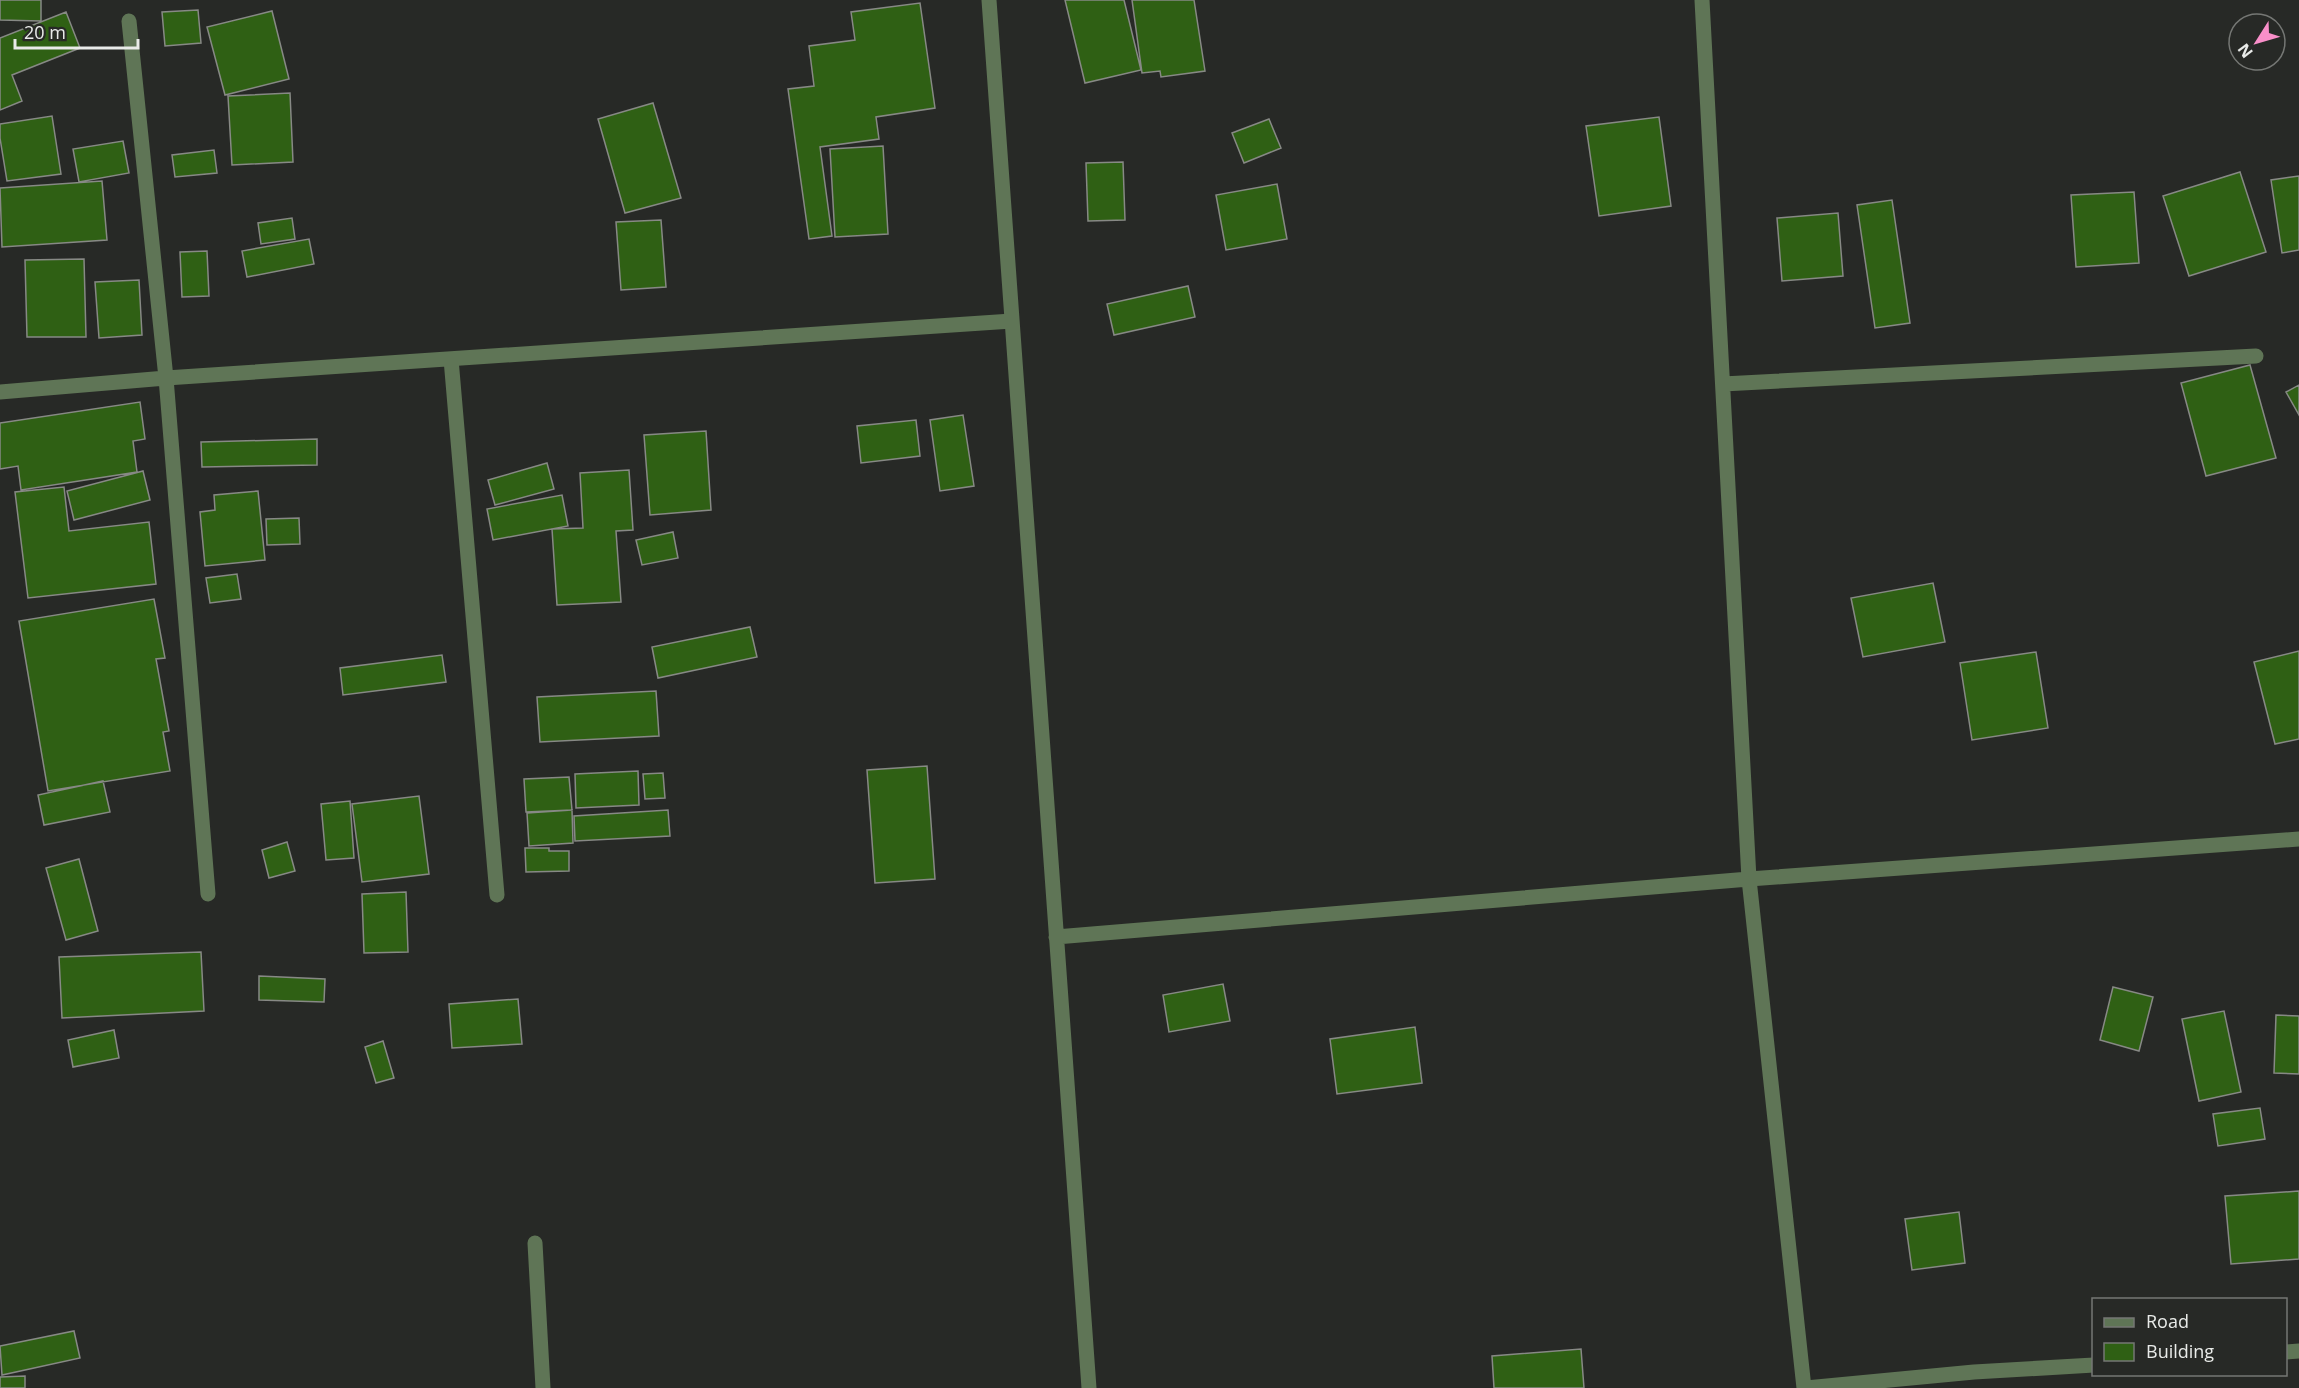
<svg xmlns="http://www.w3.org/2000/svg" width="2299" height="1388" font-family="'Open Sans',sans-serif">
<rect width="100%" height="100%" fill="#272926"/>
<path fill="#2f6014" stroke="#878985" stroke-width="1.5" d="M0 0H41V21L0 20Z
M1065 0H1124L1141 70 1085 83Z
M1132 0H1194L1205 71 1161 77 1160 71 1142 73Z
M920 3 935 108 876 117 879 139 820 147 832 236 809 239 788 89 814 86 809 46 855 40 851 12Z
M198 10 201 43 165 46 162 12Z
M272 11 289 79 225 95 207 27Z
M66 12 80 48 12 75 22 101 0 110V38Z
M290 93 293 162 232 165 228 96Z
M653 103 681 198 625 213 598 119Z
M52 116 61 174 7 181 0 138V124Z
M1659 117 1671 206 1599 216 1586 126Z
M1269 119 1281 148 1244 163 1232 133Z
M123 141 129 173 79 182 73 149Z
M883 146 888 234 835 237 830 149Z
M214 150 217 173 175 177 172 155Z
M1123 162 1125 220 1088 221 1086 163Z
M2240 172 2266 252 2189 276 2163 196Z
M2299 176V250L2282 253 2271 180Z
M102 181 107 240 2 247 0 188Z
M1277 184 1287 239 1226 250 1216 195Z
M2134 192 2139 263 2076 267 2071 195Z
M1892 200 1910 323 1875 328 1857 205Z
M1838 213 1843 276 1782 281 1777 218Z
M292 218 295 239 261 244 258 223Z
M661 220 666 287 621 290 616 222Z
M309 239 314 264 247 277 242 251Z
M207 251 209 296 182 297 180 252Z
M84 259 86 337H27L25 260Z
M139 280 142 335 99 338 95 282Z
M1188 286 1195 317 1114 335 1107 304Z
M2250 365 2276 458 2206 476 2181 383Z
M2299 385V415L2286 392Z
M140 402 145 439 133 441 137 472 21 490 18 466 0 469V423Z
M963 415 974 486 940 491 930 420Z
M916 420 920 456 861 463 857 426Z
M706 431 711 510 650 515 644 435Z
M317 439V465L202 467 201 442Z
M547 463 554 489 495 505 488 480Z
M629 470 633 530 616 531 621 602 557 605 552 529 583 528 580 473Z
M143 471 150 500 74 520 67 491Z
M64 487 69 531 149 522 156 584 28 598 15 492Z
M258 491 265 560 205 566 200 512 215 510 214 495Z
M562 495 568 526 493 540 487 509Z
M299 518 300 544 267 545 266 519Z
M673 532 678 558 642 565 636 540Z
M237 574 241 599 210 603 206 578Z
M1933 583 1945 642 1863 657 1851 598Z
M154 599 165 658 156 659 169 731 163 732 170 771 48 791 19 621Z
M750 627 757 657 658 678 652 647Z
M2299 651V739L2275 744 2254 662Z
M2036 652 2048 728 1972 740 1960 663Z
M442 655 446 682 343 695 340 668Z
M656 691 659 736 540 742 537 697Z
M927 766 935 879 875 883 867 770Z
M638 771 639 805 576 808 575 774Z
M663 773 665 798 645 799 643 774Z
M569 777 572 810 526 812 524 779Z
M103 781 110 812 44 825 38 795Z
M419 796 429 874 362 882 352 804Z
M350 801 354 858 326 860 321 804Z
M572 810 573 843 529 846 527 813Z
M668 810 670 836 575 841 574 816Z
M287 842 295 871 269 878 262 850Z
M525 848H549V851H569V871L526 872Z
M79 859 98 931 66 940 46 868Z
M406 892 408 952 364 953 362 894Z
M201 952 204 1011 62 1018 59 957Z
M259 976 325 979 324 1002 259 1000Z
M1223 984 1230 1021 1169 1032 1163 995Z
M2113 987 2153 997 2139 1051 2100 1040Z
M518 999 522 1044 452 1048 449 1004Z
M2224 1011 2241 1092 2199 1101 2182 1019Z
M2276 1015 2299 1016V1074L2274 1073Z
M1415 1027 1422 1083 1337 1094 1330 1039Z
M114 1030 119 1058 73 1067 68 1040Z
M383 1041 394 1078 376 1083 365 1047Z
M2260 1108 2265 1139 2218 1146 2213 1114Z
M2299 1191V1259L2231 1264 2225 1196Z
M1959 1212 1965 1263 1912 1270 1905 1219Z
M74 1331 80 1358 2 1375 0 1346Z
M1581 1349 1584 1388H1494L1492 1356Z
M25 1376V1388H0V1377Z"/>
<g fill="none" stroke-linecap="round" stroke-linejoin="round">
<path stroke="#5f7556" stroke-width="15" d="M989 0 1089 1388
M1702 0 1749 879 1804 1388
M129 21 166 378 208 894
M451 359 497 895
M1723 384 2256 356
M0 392 166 378 1012 321
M1056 937 1749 879 2299 839
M535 1243 543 1388
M2286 1352 2299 1351
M1806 1388 1974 1372 2094 1365"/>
</g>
<rect x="2092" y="1298" width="195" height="78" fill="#272926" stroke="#757774" stroke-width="1.5"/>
<rect x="2104" y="1318" width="30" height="9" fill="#5f7556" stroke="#757774" stroke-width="1.5"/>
<text x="2146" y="1328" font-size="18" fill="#e9ebe9">Road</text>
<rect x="2104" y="1343" width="30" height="18" fill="#2f6014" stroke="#757774" stroke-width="1.5"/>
<text x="2146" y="1358" font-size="18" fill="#e9ebe9">Building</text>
<g transform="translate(2257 42) rotate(233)"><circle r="28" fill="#272926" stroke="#757774" stroke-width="1.5"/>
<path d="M0-4.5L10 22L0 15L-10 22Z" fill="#f98fc9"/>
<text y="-9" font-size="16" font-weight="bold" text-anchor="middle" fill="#e9ebe9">N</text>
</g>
<path d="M15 39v9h123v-9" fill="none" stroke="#e9ebe9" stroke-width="3"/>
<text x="24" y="39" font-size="18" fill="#e9ebe9" stroke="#272926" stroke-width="4.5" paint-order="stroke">20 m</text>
</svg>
